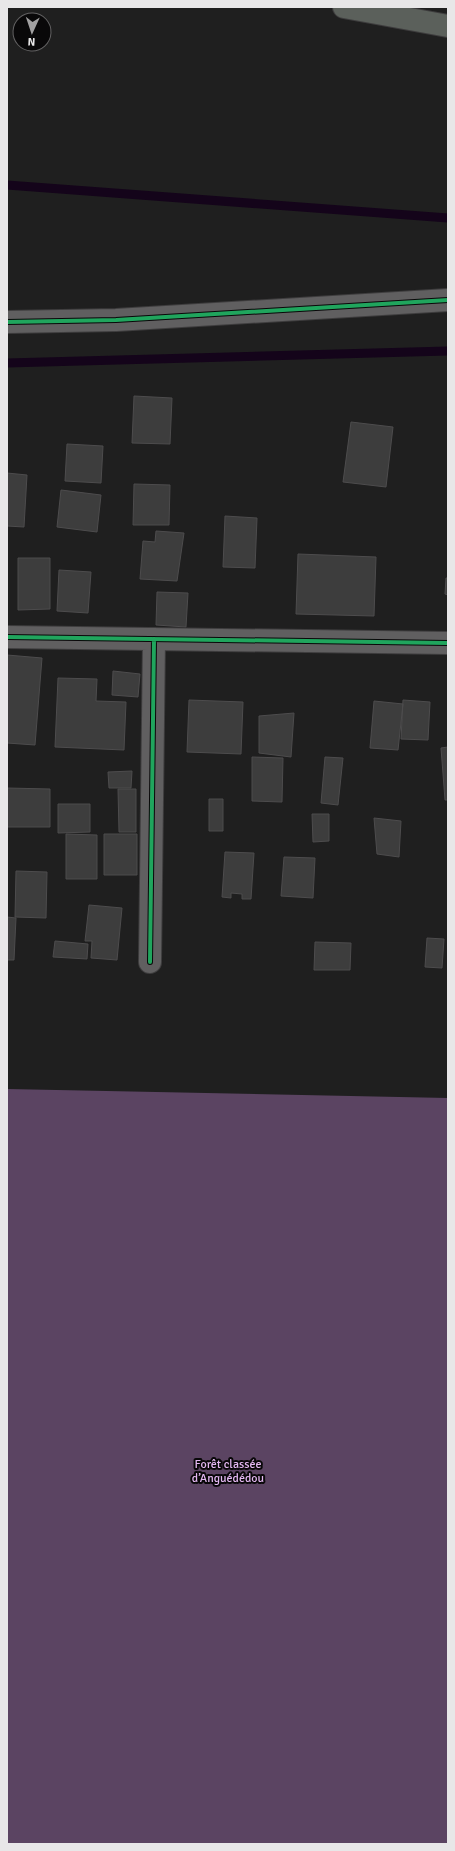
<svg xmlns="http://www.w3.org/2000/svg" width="455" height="1851" font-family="Signika,sans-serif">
<rect width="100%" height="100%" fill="#1f1f1f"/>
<path fill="#5b4462" d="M7 1089 448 1098V1844H7Z"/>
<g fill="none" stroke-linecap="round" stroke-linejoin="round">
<path stroke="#14041a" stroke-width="9" d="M7 185 448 218
M7 363 448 351"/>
</g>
<path fill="#3d3d3d" stroke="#4d4c4d" d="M134 396 172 398 170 444 132 443Z
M351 422 393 427 386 487 343 482Z
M67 444 103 446 101 483 65 481Z
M7 473 27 475 24 527 7 526Z
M134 484 170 485 169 525H133Z
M61 490 101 495 97 532 57 527Z
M225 516 257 518 255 568 223 567Z
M156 531 184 533 177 581 140 579 143 541 155 542Z
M298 554 376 557 374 616 296 614Z
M18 558H50V609L18 610Z
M59 570 91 572 88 613 57 611Z
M446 578H448V595L445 594Z
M157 592 188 593 186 627 156 625Z
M7 655 42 658 35 745 7 743Z
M113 671 140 674 138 697 112 695Z
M58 678 97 679 96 701 126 702 124 750 55 747Z
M189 700 243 702 241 754 187 752Z
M403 700 430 702 428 740 401 739Z
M374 701 403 704 398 750 370 748Z
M294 713 291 757 259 753V716Z
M448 747V800H445L441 748Z
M252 757 283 758 282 802 252 801Z
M325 757 343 758 338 805 321 803Z
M132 771 131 788H109L108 772Z
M7 788 50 789V827H7Z
M118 789H136V832H119Z
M209 799H223V831H209Z
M58 804H90V832L58 833Z
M312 814H329V841L313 842Z
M374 818 401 821 399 857 377 854Z
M66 834 97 835V879H66Z
M104 834H137V875H104Z
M225 852 254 853 251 899H242V894L231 893V898L222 897Z
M284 857 315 858 313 898 281 896Z
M16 871 47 872 46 918 15 917Z
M89 905 122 908 117 960 91 958 92 941H85Z
M7 917 16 918 14 960H7Z
M427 938 444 939 442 968 425 967Z
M55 941 88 944 87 959 53 957Z
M315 942 351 943 350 970H314Z"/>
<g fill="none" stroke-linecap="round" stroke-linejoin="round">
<g stroke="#3e3d3e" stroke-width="24">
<path id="street" d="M7 637 448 643
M150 962 154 639"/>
</g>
<g stroke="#3e3d3e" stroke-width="24">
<path id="secondary" d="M7 322 116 320 448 300"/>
</g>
<g stroke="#3e3d3e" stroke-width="24">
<path id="highway" d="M344 7 448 26"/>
</g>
<use href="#street" stroke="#605f60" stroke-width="22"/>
<use href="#secondary" stroke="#605f60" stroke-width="22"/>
<use href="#highway" stroke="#5b605b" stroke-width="22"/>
<g stroke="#090809" stroke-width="6">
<path id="cycleway" d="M7 322 116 320 448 300
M7 637 448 643
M150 962 154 639"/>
</g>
<use href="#cycleway" stroke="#20a55d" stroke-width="4"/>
</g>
<g text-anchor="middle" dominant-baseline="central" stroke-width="4" stroke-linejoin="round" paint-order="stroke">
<g font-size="12" fill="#e4b8f2" stroke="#090809">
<text x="228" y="1464">Forêt classée<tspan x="228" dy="14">d’Anguédédou</tspan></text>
</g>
</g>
<rect width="455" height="1851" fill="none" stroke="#e8e7e8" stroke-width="16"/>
<g transform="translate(32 32) rotate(183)"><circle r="19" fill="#090809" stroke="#626162"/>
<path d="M0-3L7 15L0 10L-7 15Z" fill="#a2a1a2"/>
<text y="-6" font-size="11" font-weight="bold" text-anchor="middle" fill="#e8e7e8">N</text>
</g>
</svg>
